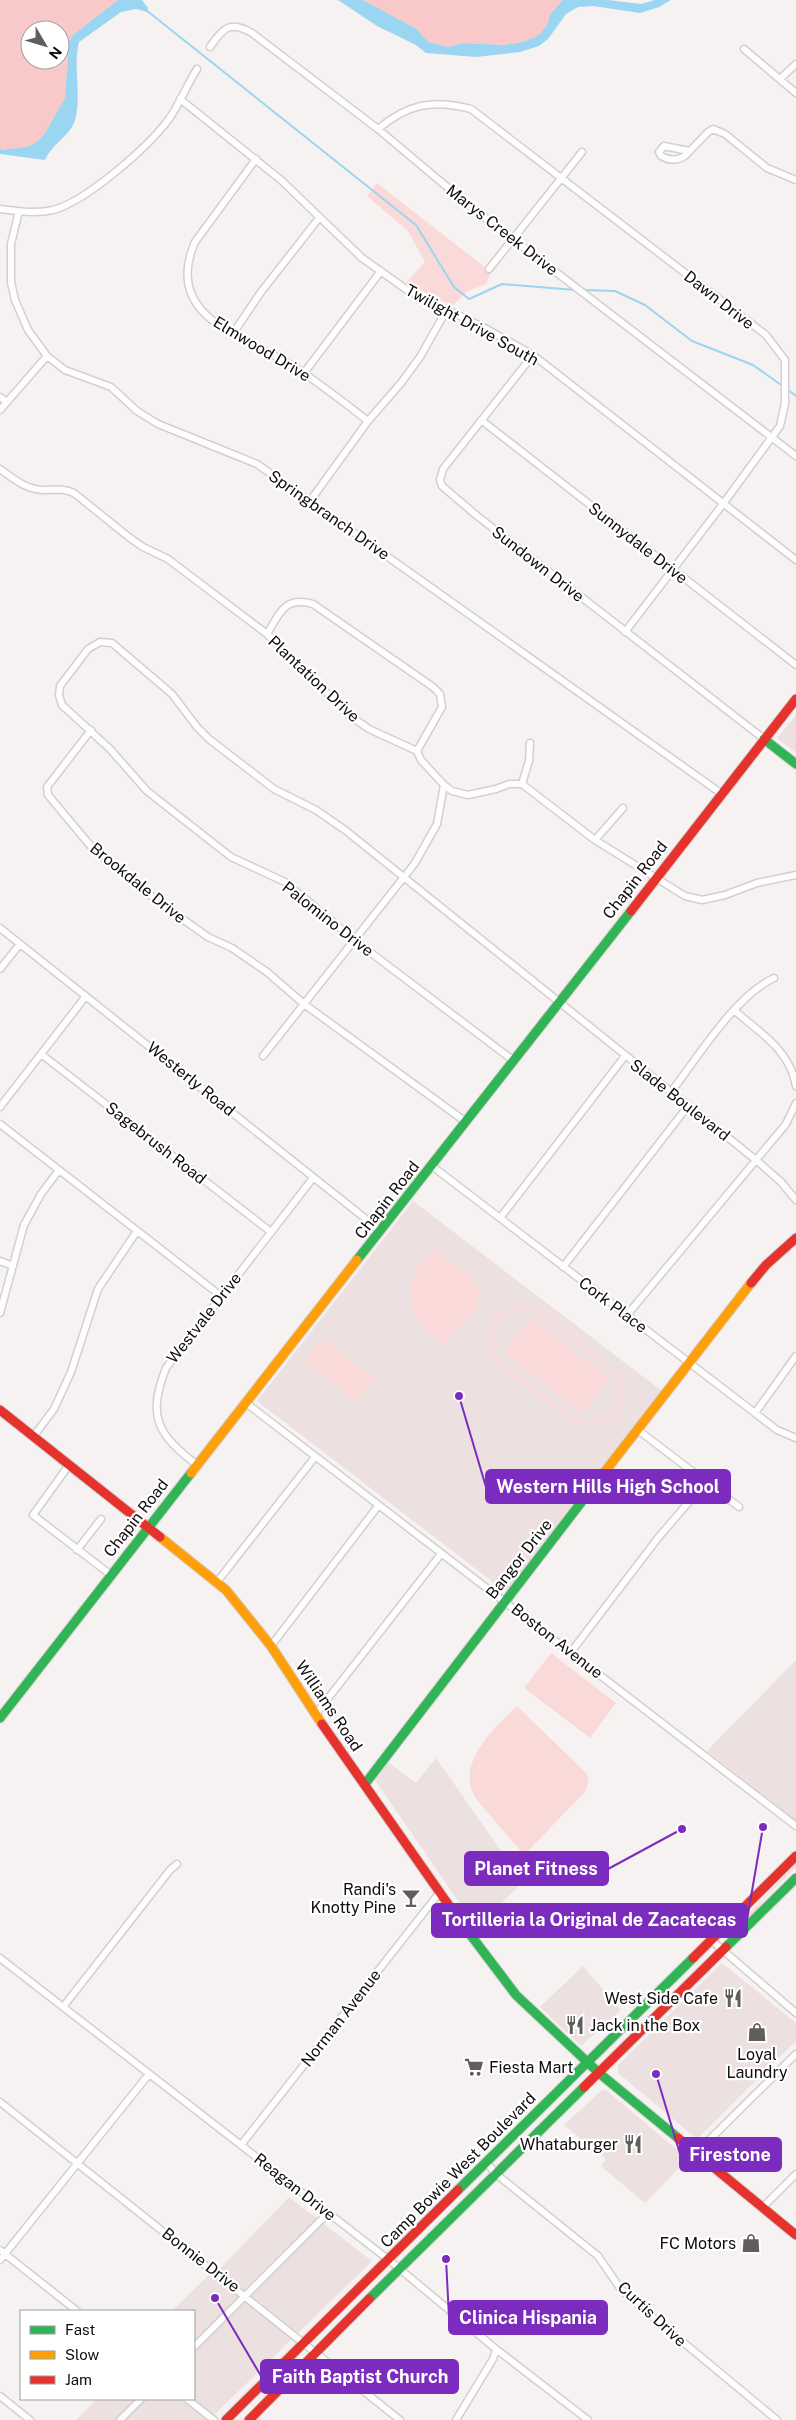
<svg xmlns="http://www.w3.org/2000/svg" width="796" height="2420" font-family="'Public Sans',sans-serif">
<rect width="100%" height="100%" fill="#f7f2f2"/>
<path fill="#ece0e0" d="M796 715V753L777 738Z
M413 1201 662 1391 506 1592 257 1401Z
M796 1660V1821L707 1751Z
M436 1758 523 1882 476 1927 375 1780 388 1762 416 1783Z
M722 1963 796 2023V2041L697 2139 618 2073V2065Z
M583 1966 621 2010 581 2046 540 2007Z
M602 2090H606L688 2159 645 2203 601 2166 606 2159 564 2125Z
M289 2197 372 2261 209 2420H76L97 2399H194V2311H172L209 2275 212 2277Z"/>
<path fill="#fad9d9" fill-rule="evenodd" d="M377 183 491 272 486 284 466 292 452 306 406 283 425 262 408 231 367 196Z
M434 1248 474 1280 481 1295 477 1299 478 1305 444 1344C403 1319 399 1281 434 1248Z
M522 1305 541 1312 618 1373C625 1384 626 1397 619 1409 611 1421 596 1428 582 1424 562 1418 507 1370 488 1355L491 1352C482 1328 497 1306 522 1305ZM517 1308 527 1309 539 1314 612 1371C620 1380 623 1392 618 1403 612 1417 597 1424 583 1421 569 1417 512 1371 499 1359 483 1340 493 1314 517 1308Z
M530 1317 609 1378 582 1413 503 1352Z
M323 1338 375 1379 357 1402 305 1361Z
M551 1653 616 1703 590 1738 524 1688Z
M517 1706 586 1773 589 1781 584 1793 524 1855 476 1799C454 1764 494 1728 517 1706Z
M796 1864V1867L766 1897 752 1915 728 1936Z"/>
<path fill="#f9c8c9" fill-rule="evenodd" d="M0 0H118L73 35 69 42 65 98 45 133 39 140 30 146 3 150 0 148ZM30 30H60V60H30Z
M363 0H563L550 14 549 24 539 35 523 42 503 45 464 43 448 47 428 42 417 29Z"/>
<path fill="#9ad5f1" d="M118 0H142L148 8 147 12 136 9 121 12 79 42C73 66 81 91 76 116 73 135 52 143 45 160L0 154V148L3 150 30 146 39 140 45 133 65 98 69 42 73 35Z
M338 0H363L417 29 428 42 448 47 464 43 503 45 523 42 539 35 548 24 550 14 563 0H608L641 4 655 0H671L659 7 640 13 593 6 578 7 566 14 548 39 539 46 520 52 476 57 426 53 416 45 377 26Z"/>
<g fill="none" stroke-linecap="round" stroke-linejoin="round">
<path stroke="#9ad5f1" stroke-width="2" d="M146 10 416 225 454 287 469 299 502 284 576 290
M583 290 615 291 645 305 692 341 753 365 784 387
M788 390 796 396"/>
<g stroke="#d3cfcf" stroke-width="9">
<path id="street" d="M210 47C223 28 230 20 252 33L378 129 471 207 796 456
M744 49 796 93
M780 79 796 64
M180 99 281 180 362 258 410 292 483 327 533 355 796 560
M378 129C408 104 432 99 471 109L766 335 785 360V403L780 426 723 504 625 632
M689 151 664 146 659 152 661 156C670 161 678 161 686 155L708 132 713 129 725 134 767 168 796 180
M256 159 195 242C163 315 239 335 288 363 316 380 342 401 368 421
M0 209C17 211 36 214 53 210 87 201 148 147 169 119 180 103 187 85 197 69
M19 211 11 244V282L15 300 28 330 47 356 65 370 111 387 137 411 158 424 257 464 722 794
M489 269 582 152
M232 335 261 292 319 218
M533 355 443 469 440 480 442 486 476 515 764 739
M304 373 381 271
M0 397 7 402
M0 410 47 356
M481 420 796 665
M0 469C14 479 25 489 43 490 55 490 63 488 74 493L130 538 143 547 168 559 267 634 349 715 369 729 417 751 421 760 444 785 452 791 468 795 496 789 509 784H522L595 840 685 896 702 900 725 895 757 883 796 875
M310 501 368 421 401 383 420 357 446 311
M267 634C280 613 284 596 313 604L433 687 440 694 442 707 417 751
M91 730 47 787 48 795 94 850 160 903 208 937 232 948 267 972 304 1004 466 1122
M522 784 529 761 530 743
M595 840 623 808
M0 928 381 1231
M0 969 20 944
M734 1010C760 1033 790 1050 796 1086
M41 1054 271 1232
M263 1056 415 863 437 824 444 785
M514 1061 354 940 285 882 231 857 147 791 110 749 62 705 59 695 60 686 88 649 100 642 112 643 172 694 197 727 209 739 274 789 316 810 345 830 756 1160 781 1182 796 1200
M671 1092C698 1057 735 996 774 978
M0 1107 86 996
M0 1124 221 1296
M432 1166 755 1413 777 1430 796 1438
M500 1218 625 1056
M0 1261 13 1266
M563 1267 688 1106
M0 1313 24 1225 41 1194 59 1170
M627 1315 786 1124 796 1103
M246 1403 796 1826
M755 1413 796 1356
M638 1430 739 1507
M33 1437 54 1409 71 1372 98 1289 137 1231
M69 1465 33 1515 111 1575
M197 1465C157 1434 147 1417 166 1368L313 1178
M77 1550 101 1519
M217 1582 315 1457
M271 1646 378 1506
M571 1652 658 1538 706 1482
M315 1715 441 1554
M711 1940 796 2013
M0 1958 389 2260 496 2349 588 2420
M63 2007 170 1870 177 1864
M0 2102 400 2420
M241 2145 440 1892
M696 2153 796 2054
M487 2163 496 2174 598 2256 620 2288 637 2304 777 2420
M763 2207 796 2174
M0 2250 77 2311
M0 2260 149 2074
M194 2347 328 2213
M0 2396 30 2420
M187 2399 214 2420
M120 2420 141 2399
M456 2420 493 2359 496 2349"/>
</g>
<g stroke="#d3cfcf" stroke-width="11">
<path id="fast" d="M764 739 796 764
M357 1260 631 911
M0 1718 191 1473
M365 1784 593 1487
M457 1917 516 1995 599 2073 678 2138
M726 1947 796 1878
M458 2190 693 1958
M369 2299 584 2087"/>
</g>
<g stroke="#d3cfcf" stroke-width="11">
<path id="slow" d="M191 1473 357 1260
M593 1487 751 1283
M160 1537 226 1590 271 1646 322 1724"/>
</g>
<g stroke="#d3cfcf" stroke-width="11">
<path id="jam" d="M631 911 796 699
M751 1283 766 1265 796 1238
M0 1410 160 1537
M322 1724 457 1917
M693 1958 796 1856
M584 2087 726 1947
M678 2138 796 2235
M226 2420 458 2190
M249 2420 369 2299"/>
</g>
<use href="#street" stroke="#fefdfd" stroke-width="6"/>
<use href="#fast" stroke="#30b455" stroke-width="9"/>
<use href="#slow" stroke="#ff9f0a" stroke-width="9"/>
<use href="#jam" stroke="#e5322d" stroke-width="9"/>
</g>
<defs>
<g id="bar-bare" transform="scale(1.5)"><path d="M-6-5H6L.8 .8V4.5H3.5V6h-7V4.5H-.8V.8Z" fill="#615d5d" stroke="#fff" stroke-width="2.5" paint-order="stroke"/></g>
<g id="restaurant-bare" transform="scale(1.5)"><path d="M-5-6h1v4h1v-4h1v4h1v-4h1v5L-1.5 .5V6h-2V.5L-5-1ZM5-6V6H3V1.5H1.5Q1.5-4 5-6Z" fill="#615d5d" stroke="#fff" stroke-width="2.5" paint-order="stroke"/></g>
<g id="shop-bare" transform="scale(1.5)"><path d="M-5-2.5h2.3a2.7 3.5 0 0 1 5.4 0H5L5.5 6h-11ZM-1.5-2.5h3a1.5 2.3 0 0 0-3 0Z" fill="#615d5d" stroke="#fff" stroke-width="2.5" paint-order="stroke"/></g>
<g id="supermarket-bare" transform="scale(1.5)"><path d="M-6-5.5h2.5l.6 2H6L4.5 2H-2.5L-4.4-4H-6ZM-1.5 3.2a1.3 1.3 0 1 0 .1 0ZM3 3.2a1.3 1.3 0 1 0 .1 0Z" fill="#615d5d" stroke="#fff" stroke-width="2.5" paint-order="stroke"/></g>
</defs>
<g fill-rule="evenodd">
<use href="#bar-bare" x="411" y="1898"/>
<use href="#restaurant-bare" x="733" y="1998"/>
<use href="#restaurant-bare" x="575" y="2025"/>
<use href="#shop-bare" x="757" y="2032"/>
<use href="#supermarket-bare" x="474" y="2067"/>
<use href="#restaurant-bare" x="633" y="2144"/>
<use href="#shop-bare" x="751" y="2243"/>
</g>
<g text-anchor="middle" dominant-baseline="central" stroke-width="4.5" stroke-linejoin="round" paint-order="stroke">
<g font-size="16" fill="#100d0d" stroke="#fff">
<text transform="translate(502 230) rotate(38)">Marys Creek Drive</text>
<text transform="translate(719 300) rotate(38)">Dawn Drive</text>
<text transform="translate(472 325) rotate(29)">Twilight Drive South</text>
<text transform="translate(262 349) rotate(31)">Elmwood Drive</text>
<text transform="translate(329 515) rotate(35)">Springbranch Drive</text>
<text transform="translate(638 543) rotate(38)">Sunnydale Drive</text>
<text transform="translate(538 564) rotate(38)">Sundown Drive</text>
<text transform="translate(314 679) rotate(43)">Plantation Drive</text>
<text transform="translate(635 880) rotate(-52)">Chapin Road</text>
<text transform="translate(138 883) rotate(39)">Brookdale Drive</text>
<text transform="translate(328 919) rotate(38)">Palomino Drive</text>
<text transform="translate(191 1079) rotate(39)">Westerly Road</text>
<text transform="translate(680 1100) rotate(38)">Slade Boulevard</text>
<text transform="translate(156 1143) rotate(38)">Sagebrush Road</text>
<text transform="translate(387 1200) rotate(-52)">Chapin Road</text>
<text transform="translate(613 1305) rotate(37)">Cork Place</text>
<text transform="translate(204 1318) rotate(-52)">Westvale Drive</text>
<text transform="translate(136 1518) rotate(-52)">Chapin Road</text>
<text transform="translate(519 1559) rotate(-52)">Bangor Drive</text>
<text transform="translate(557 1641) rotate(38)">Boston Avenue</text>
<text transform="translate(329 1706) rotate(56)">Williams Road</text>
<text transform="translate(341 2018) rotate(-52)">Norman Avenue</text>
<text transform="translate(458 2170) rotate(-45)">Camp Bowie West Boulevard</text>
<text transform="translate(295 2187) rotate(38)">Reagan Drive</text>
<text transform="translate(201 2260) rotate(38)">Bonnie Drive</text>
<text transform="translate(652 2314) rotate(43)">Curtis Drive</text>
</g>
<g font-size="16" fill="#100d0d" stroke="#fff" text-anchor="end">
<text x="396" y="1889">Randi's<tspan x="396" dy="18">Knotty Pine</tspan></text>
<text x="718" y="1998">West Side Cafe</text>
<text x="590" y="2025" text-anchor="start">Jack in the Box</text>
<text x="757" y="2054" text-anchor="middle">Loyal<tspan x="757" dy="18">Laundry</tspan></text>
<text x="489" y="2067" text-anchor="start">Fiesta Mart</text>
<text x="618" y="2144">Whataburger</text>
<text x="736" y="2243">FC Motors</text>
</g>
</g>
<path fill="none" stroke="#7b2cbf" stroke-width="2" d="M459 1396L486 1487M682 1829L608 1869M763 1827L747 1920M656 2074L680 2154M446 2259L449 2317M215 2298L261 2376"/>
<g fill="#7b2cbf" stroke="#fff" stroke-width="2">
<circle cx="459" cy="1396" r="5"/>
<circle cx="682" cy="1829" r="5"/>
<circle cx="763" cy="1827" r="5"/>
<circle cx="656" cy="2074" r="5"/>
<circle cx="446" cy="2259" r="5"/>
<circle cx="215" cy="2298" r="5"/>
</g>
<g fill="#7b2cbf" stroke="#7b2cbf" stroke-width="2">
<rect x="486" y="1470" width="244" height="33" rx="5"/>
<rect x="465" y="1852" width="143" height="33" rx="5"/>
<rect x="432" y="1904" width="315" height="33" rx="5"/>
<rect x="680" y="2138" width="101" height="33" rx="5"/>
<rect x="449" y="2301" width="158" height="33" rx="5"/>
<rect x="261" y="2360" width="197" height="33" rx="5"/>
</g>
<g font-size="18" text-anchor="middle" font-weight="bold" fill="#fff">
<text x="608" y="1493">Western Hills High School</text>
<text x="536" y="1875">Planet Fitness</text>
<text x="589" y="1926">Tortilleria la Original de Zacatecas</text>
<text x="730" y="2161">Firestone</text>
<text x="528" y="2324">Clinica Hispania</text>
<text x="360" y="2383">Faith Baptist Church</text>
</g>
<rect x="20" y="2310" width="175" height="90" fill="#ffffff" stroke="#9f9e9e"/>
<rect x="30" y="2326" width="25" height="8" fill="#30b455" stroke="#9f9e9e"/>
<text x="65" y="2335" font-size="15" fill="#100d0d">Fast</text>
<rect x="30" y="2351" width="25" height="8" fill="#ff9f0a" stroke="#9f9e9e"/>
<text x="65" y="2360" font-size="15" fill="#100d0d">Slow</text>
<rect x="30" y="2376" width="25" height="8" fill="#e5322d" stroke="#9f9e9e"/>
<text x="65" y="2385" font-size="15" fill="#100d0d">Jam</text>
<g transform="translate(45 45) rotate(128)"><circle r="24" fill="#ffffff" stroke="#9f9e9e"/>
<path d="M0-4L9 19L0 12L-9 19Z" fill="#615d5d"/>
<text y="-8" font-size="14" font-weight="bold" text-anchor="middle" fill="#100d0d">N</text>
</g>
</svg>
